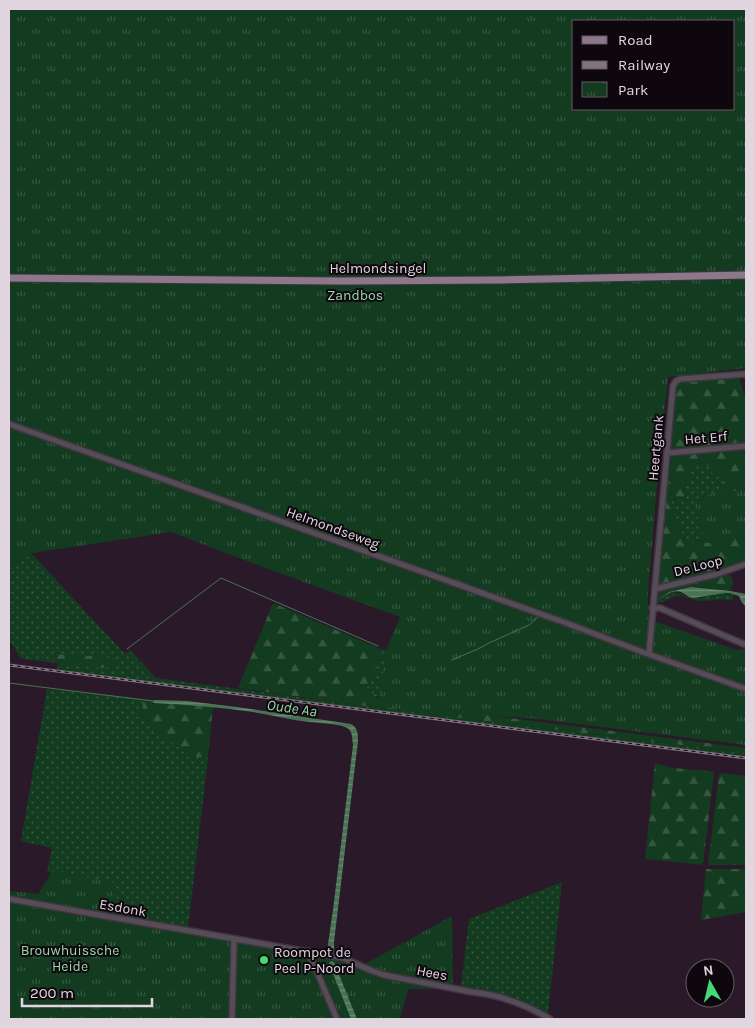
<svg xmlns="http://www.w3.org/2000/svg" width="755" height="1028" font-family="Karla,sans-serif">
<defs>
<pattern id="grass-dots" width="8" height="8" patternUnits="userSpaceOnUse" patternTransform="scale(1.25)"><rect width="8" height="8" fill="#133b20"/><path d="M2 2h.1M6 6h.1" fill="none" stroke="#355740" stroke-width="1.8" stroke-linecap="round"/></pattern>
<pattern id="forest-firs" width="22" height="20" patternUnits="userSpaceOnUse" patternTransform="scale(1.25)"><rect width="22" height="20" fill="#133b20"/><path d="M5 1l3.5 6h-7zM16 11l3.5 6h-7z" fill="#355740"/></pattern>
<pattern id="park-tufts" width="24" height="20" patternUnits="userSpaceOnUse" patternTransform="scale(1.25)"><rect width="24" height="20" fill="#133b20"/><path d="M3 7l-1-3M5 7V3M7 7l1-3M15 17l-1-3M17 17v-4M19 17l1-3" fill="none" stroke="#355740"/></pattern>
<pattern id="water-rules" width="6" height="5" patternUnits="userSpaceOnUse" patternTransform="scale(1.25)"><rect width="6" height="5" fill="#4a7354"/><path d="M0 2.5h6" fill="none" stroke="#6c8d74"/></pattern>
</defs>
<rect width="100%" height="100%" fill="#291929"/>
<path fill="url(#grass-dots)" d="M701 463 709 466 713 474 724 479V490L716 536 711 542 708 543 701 541 692 542 684 537 677 524 671 503 673 500 675 499 679 503 685 487V482L691 475V470L696 465Z
M30 554 33 555 125 654 130 650 156 678 373 707 746 753V757L57 672 58 663 21 659 9 639V567Z
M657 591V600C662 597 666 594 671 593 682 591 685 598 694 598 708 598 720 590 734 594L732 600 730 601C720 597 712 601 702 601 694 601 684 595 678 596 669 597 664 604 655 603L656 592Z
M383 649 438 672 384 698 365 692Z
M47 689 144 699 141 716 189 756 208 758 188 928 107 913 94 881 47 872 52 848 21 841Z
M562 882 548 1014 527 1003 511 996 461 986 469 919Z"/>
<path fill="url(#forest-firs)" fill-rule="evenodd" d="M739 377 746 400V444L671 449 677 383Z
M746 448V563L717 572 661 586 657 584 671 456 673 455ZM701 463 709 466 715 477H721L724 479V490L716 536 712 542 708 543 701 541 692 542 684 537 677 524 671 503 673 500 675 499 679 504 684 501 685 496 683 492 685 487V481L691 475C691 468 695 465 701 463Z
M725 574H728L733 578V584L730 591 699 587 666 593 657 600 658 590Z
M273 603 383 650 365 691 377 695 376 698 392 703 746 748V753L373 707 238 688Z
M53 654 89 656 118 659 109 667 101 668 58 663Z
M144 699 152 701 154 703 213 707 208 758 189 756 141 716Z
M655 763C671 770 697 769 714 772L703 865 645 859Z
M720 773 746 776V865H708L719 774Z
M706 869H746V912L701 920Z"/>
<path fill="url(#park-tufts)" fill-rule="evenodd" d="M9 9H746V368L668 377 657 485 648 594V619L737 650 746 649V745L538 719 377 707 387 648 400 617 252 563 171 532 39 552 30 554 9 567ZM574 21H734V109H574Z
M746 490V525C731 534 721 538 703 539L694 500 715 493Z
M53 870 114 883V913L363 965 452 916 453 989H408L400 1019H9V891L38 894Z"/>
<path fill="url(#water-rules)" d="M691 587 730 591 746 594V607L741 601 739 596 729 593H725L693 598C688 597 685 594 681 592 672 589 664 597 657 600L669 592Z
M155 700 187 701 237 707 351 724C358 728 358 734 358 741L334 942V952L327 951 333 910 353 745C352 739 353 731 347 728 341 724 318 723 310 722 291 720 272 715 253 712 220 707 187 705 154 703L152 701Z
M331 961 334 962 357 1019H351L330 966 329 963Z"/>
<g fill="none" stroke-linecap="round" stroke-linejoin="round">
<path stroke="#4a7354" stroke-width="1" d="M127 649 221 578 378 646
M452 660 478 649 489 643 529 625 538 617
M9 683 153 701"/>
<g stroke="#433343" stroke-width="8">
<path id="minor" d="M9 424 566 623 637 650 746 689
M667 453 746 446
M655 589 717 574 746 564
M652 608H660L746 645
M649 654 673 386 676 381 680 379 746 374
M9 899 343 958 370 970 384 975 472 992C501 995 525 1004 550 1019
M308 951 337 1019
M232 1019 234 940"/>
</g>
<g stroke="#433343" stroke-width="9">
<path id="major" d="M9 278 342 281 498 280 746 275"/>
</g>
<use href="#minor" stroke="#554d55" stroke-width="5"/>
<use href="#major" stroke="#8b798a" stroke-width="7"/>
<g stroke="#80727f" stroke-width="3">
<path id="rail" d="M9 665 746 758"/>
</g>
<use href="#rail" stroke="#0e070d" stroke-width="1" stroke-dasharray="4" stroke-linecap="butt"/>
</g>
<circle fill="#46d779" stroke="#0e070d" stroke-width="2" cx="264" cy="960" r="5"/>
<g text-anchor="middle" dominant-baseline="central" stroke-width="4" stroke-linejoin="round" paint-order="stroke">
<g font-size="14" fill="#e1d6e0" stroke="#0e070d">
<text x="378" y="268">Helmondsingel</text>
<text transform="translate(706 438) rotate(-5)">Het Erf</text>
<text transform="translate(656 448) rotate(-85)">Heertgank</text>
<text transform="translate(333 528) rotate(20)">Helmondseweg</text>
<text transform="translate(698 566) rotate(-14)">De Loop</text>
<text transform="translate(123 908) rotate(10)">Esdonk</text>
<text transform="translate(432 973) rotate(11)">Hees</text>
</g>
<g font-size="14" fill="#97daa7" stroke="#0e070d">
<text x="355" y="295">Zandbos</text>
<text x="70" y="950">Brouwhuissche<tspan x="70" dy="16">Heide</tspan></text>
</g>
<g font-size="14" fill="#e1d6e0" stroke="#0e070d" text-anchor="start">
<text x="274" y="952">Roompot de<tspan x="274" dy="16">Peel P-Noord</tspan></text>
</g>
<g font-size="15" font-style="italic" fill="#95d7a5" stroke="#0e070d">
<text transform="translate(292 708) rotate(8)">Oude Aa</text>
</g>
</g>
<rect width="755" height="1028" fill="none" stroke="#e1d6e0" stroke-width="20"/>
<rect x="572" y="20" width="162" height="90" fill="#0e070d" stroke="#625a61"/>
<rect x="582" y="36" width="25" height="8" fill="#8b798a" stroke="#625a61"/>
<text x="618" y="45" font-size="15" fill="#e1d6e0">Road</text>
<rect x="582" y="61" width="25" height="8" fill="#80727f" stroke="#625a61"/>
<text x="618" y="70" font-size="15" fill="#e1d6e0">Railway</text>
<rect x="582" y="82" width="25" height="15" fill="url(#park-tufts)" stroke="#625a61"/>
<text x="618" y="95" font-size="15" fill="#e1d6e0">Park</text>
<g transform="translate(710 983) rotate(352)"><circle r="24" fill="#0e070d" stroke="#625a61"/>
<path d="M0-4L9 19L0 12L-9 19Z" fill="#46d779"/>
<text y="-8" font-size="14" font-weight="bold" text-anchor="middle" fill="#e1d6e0">N</text>
</g>
<path d="M22 998v8h130v-8" fill="none" stroke="#e1d6e0" stroke-width="2.5"/>
<text x="30" y="998" font-size="15" fill="#e1d6e0" stroke="#0e070d" stroke-width="4" paint-order="stroke">200 m</text>
</svg>
